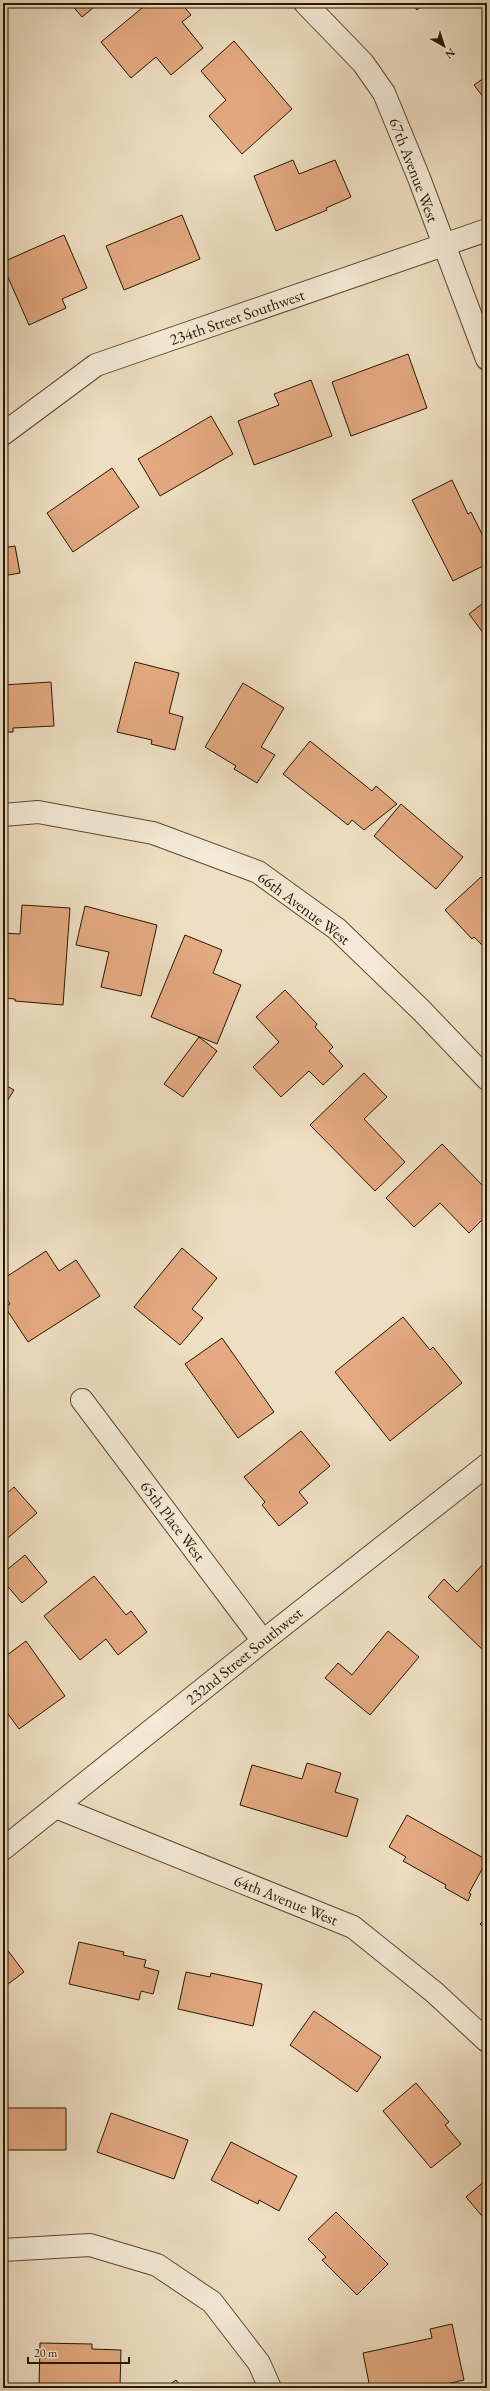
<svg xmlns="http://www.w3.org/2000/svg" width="490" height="2391" font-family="'EB Garamond',serif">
<rect width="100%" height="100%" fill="#eedfc2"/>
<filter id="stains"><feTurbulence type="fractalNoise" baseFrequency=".005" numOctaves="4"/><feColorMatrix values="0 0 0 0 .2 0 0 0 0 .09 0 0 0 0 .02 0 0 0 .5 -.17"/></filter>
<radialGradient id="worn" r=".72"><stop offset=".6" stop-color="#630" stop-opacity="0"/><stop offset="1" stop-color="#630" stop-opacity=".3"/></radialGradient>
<path fill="#e4a981" stroke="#291801" d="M70 3H99L82 17Z
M148 3H181L191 15 182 22 203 48 171 75 156 57 131 78 101 42Z
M412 3H425L417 10Z
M234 41 292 109 242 154 209 116 226 100 201 71Z
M487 76V102L474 85Z
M293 160 299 174 335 160 351 197 326 208 327 210 276 231 254 176Z
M182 215 200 259 124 290 106 246Z
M64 235 87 288 62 299 66 308 29 325 3 266V262Z
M408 354 427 408 351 436 332 382Z
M311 380 332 436 254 465 238 421 279 405 274 394Z
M211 416 233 454 160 496 138 459Z
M112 468 139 507 73 552 47 513Z
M452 480 468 514 471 512 487 544V564L453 581 412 500Z
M15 546 20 573 3 576V548Z
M487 600V638L469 614Z
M135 662 179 673 169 713 183 717 175 750 151 744 152 740 117 732Z
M51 682 54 726 13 728V732H3V685Z
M243 683 284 708 261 747 275 755 257 783 234 769 236 766 205 747Z
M310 741 372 791 376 786 397 804 364 830 352 820 348 825 283 774Z
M401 804 463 857 436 889 374 836Z
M481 877 487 883V950L474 937 472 939 445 910Z
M22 905 70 908 63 1005 15 1001V999L3 998V933L20 934Z
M85 906 157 925 141 996 101 987 109 952 76 945Z
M185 935 222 950 213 973 241 985 217 1044 151 1017Z
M285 990 317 1024 315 1027 333 1047 329 1051 343 1066 323 1085 309 1071 281 1097 253 1067 279 1042 256 1017Z
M199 1037 217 1051 183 1097 164 1084Z
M364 1073 387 1097 364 1119 405 1162 375 1191 310 1125Z
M3 1084 14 1090 3 1108Z
M442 1144 487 1190V1215L469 1233 440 1203 414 1227 386 1198Z
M182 1248 217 1278 192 1309 203 1318 180 1345 134 1307Z
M46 1251 59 1271 76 1260 100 1296 28 1342 5 1307 10 1304 3 1294V1279Z
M403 1317 430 1350 433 1347 462 1383 390 1441 335 1372Z
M222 1338 274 1412 238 1438 185 1364Z
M301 1431 330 1466 299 1492 308 1503 279 1526 262 1505 265 1502 244 1477Z
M14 1487 37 1513 3 1542V1497Z
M25 1555 47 1582 22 1603 3 1581V1573Z
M487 1560V1654L428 1597 444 1579 457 1592Z
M94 1576 126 1615 131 1611 147 1632 118 1655 106 1639 80 1660 44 1616Z
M388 1631 419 1657 370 1715 325 1678 338 1663 352 1675Z
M26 1641 65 1696 19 1729 3 1707V1658Z
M307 1763 341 1773 335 1792 358 1799 347 1837 240 1805 252 1765 302 1779Z
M407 1815 487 1860 469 1893 471 1894 468 1901 445 1888 446 1885 403 1861 406 1857 389 1847Z
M487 1917V1931L480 1924Z
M79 1942 124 1952 123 1955 146 1960 144 1967 159 1971 153 1994 141 1991 139 2000 69 1984Z
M3 1944 24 1972 3 1988Z
M186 1972 210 1977 211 1973 262 1984 253 2026 178 2009Z
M314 2011 381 2057 357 2092 290 2045Z
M416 2083 449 2122 445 2125 461 2144 431 2168 383 2111Z
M3 2108H66V2150H3Z
M111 2113 188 2140 174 2179 97 2152Z
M231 2142 297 2176 279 2211 259 2200 258 2204 211 2180Z
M487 2179V2222L466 2197Z
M336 2212 388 2264 357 2295 322 2260 326 2257 308 2239Z
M452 2324 464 2380 429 2388H413L412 2384 397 2388H370L363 2353 432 2338 430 2329Z
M40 2343 92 2344V2349L121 2350 120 2388H39Z
M176 2380 182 2388H165Z"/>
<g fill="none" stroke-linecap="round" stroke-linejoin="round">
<g stroke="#5a4a31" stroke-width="24">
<path id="minor" d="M305 3 363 63 384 93 419 178 487 359
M3 434 96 365 487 230
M3 815 38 812 153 833 258 872 337 929 422 1011 487 1079
M82 1400 263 1641
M56 1807 353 1927 434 1992 487 2041
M3 1849 263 1641 487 1465
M3 2250 90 2245 157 2265 212 2302 259 2363 270 2388"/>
</g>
<use href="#minor" stroke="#f4ead7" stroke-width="22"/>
</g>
<g text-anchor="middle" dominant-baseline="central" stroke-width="3.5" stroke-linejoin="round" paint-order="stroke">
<g font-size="16" fill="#291801" stroke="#f4ead7">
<text transform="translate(414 170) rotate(69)">67th Avenue West</text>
<text transform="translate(237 317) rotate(-19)">234th Street Southwest</text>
<text transform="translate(304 908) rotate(37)">66th Avenue West</text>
<text transform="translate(173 1521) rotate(53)">65th Place West</text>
<text transform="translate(244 1656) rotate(-39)">232nd Street Southwest</text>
<text transform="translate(286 1900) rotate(22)">64th Avenue West</text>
</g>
</g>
<rect width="490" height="2391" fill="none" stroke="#eedfc2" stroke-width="16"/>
<rect x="4" y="4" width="482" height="2383" fill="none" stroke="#291801" stroke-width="2"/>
<rect x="8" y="8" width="474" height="2375" fill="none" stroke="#291801"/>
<g transform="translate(444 46) rotate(141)" stroke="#f4ead7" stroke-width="3" paint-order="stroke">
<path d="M0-3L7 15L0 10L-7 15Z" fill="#291801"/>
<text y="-6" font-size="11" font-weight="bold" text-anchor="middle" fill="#291801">N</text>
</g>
<path d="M28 2357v6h101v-6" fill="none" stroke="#291801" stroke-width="2"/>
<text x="34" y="2357" font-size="12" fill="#291801" stroke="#f4ead7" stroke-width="3" paint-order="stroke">20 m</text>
<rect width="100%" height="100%" filter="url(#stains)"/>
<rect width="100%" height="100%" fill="url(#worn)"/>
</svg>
